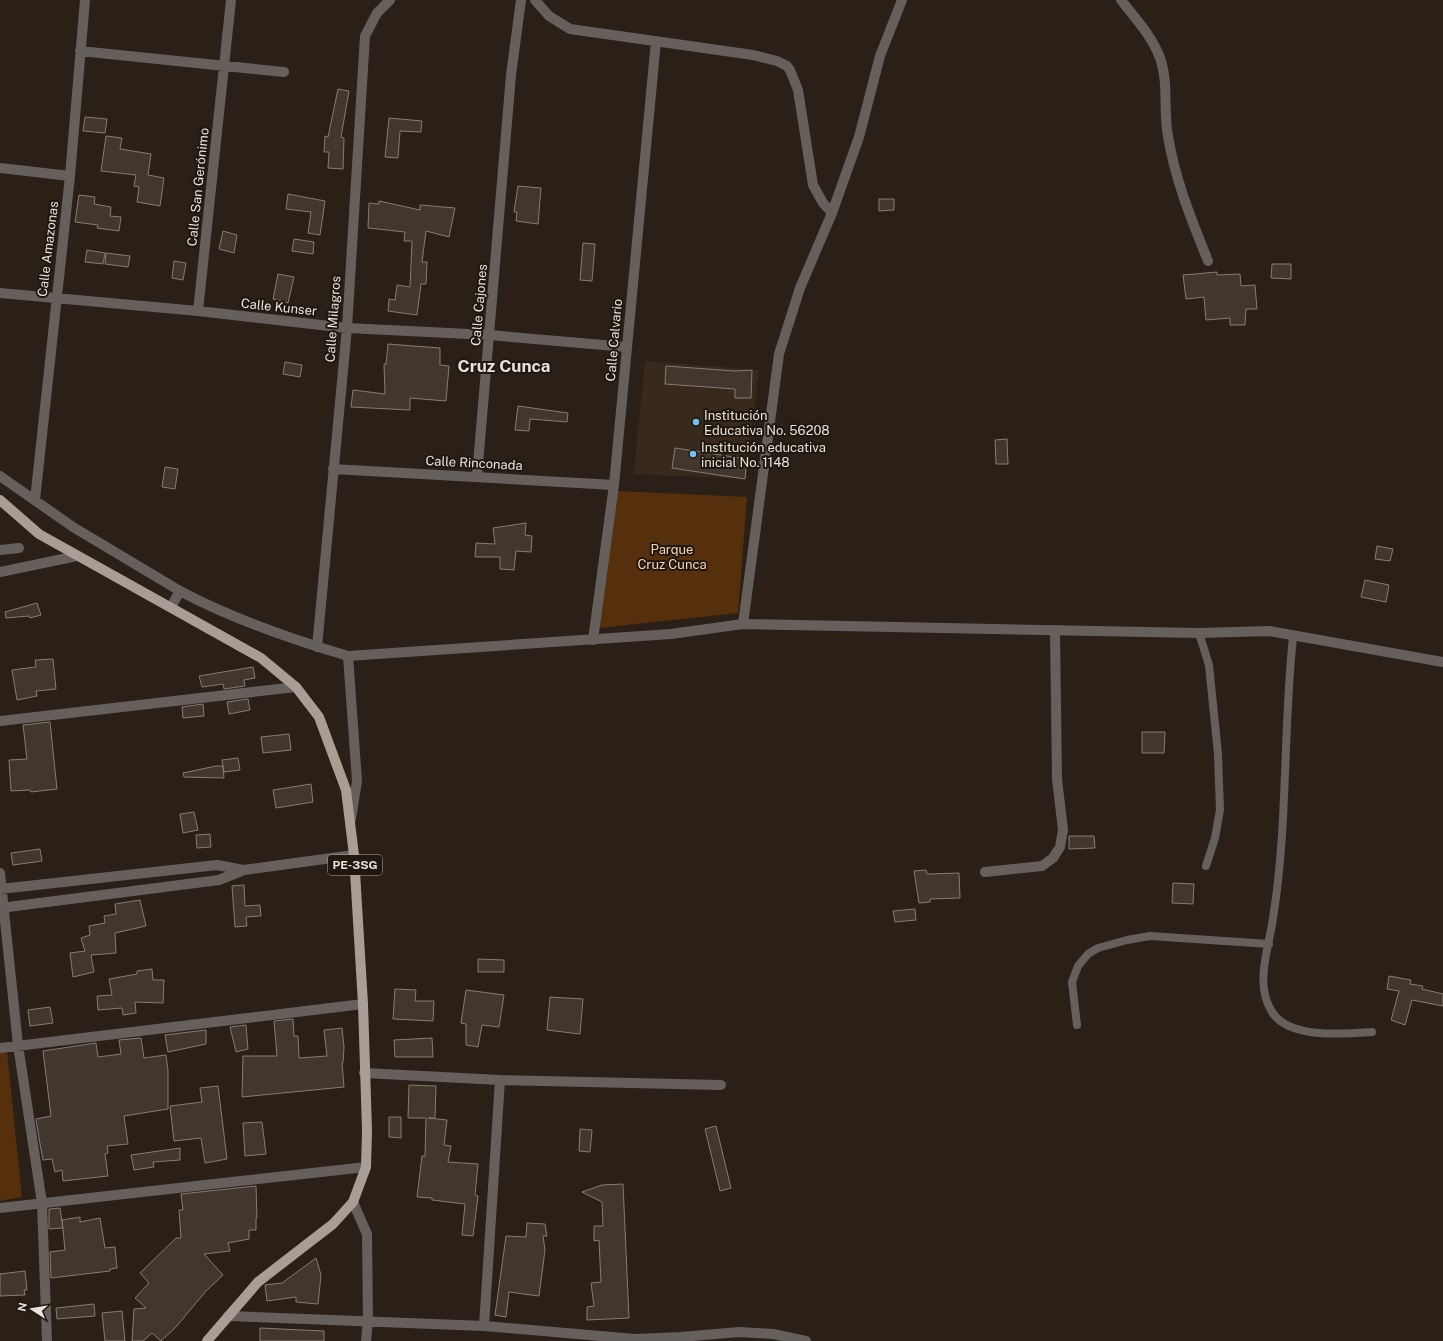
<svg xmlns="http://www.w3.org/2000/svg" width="1443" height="1341" font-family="'Public Sans',sans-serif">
<rect width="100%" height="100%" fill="#2a2018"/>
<path fill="#38291d" d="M645 361 759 370 745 479 634 474Z"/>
<path fill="#56300c" d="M617 491 747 497 738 613 599 628Z
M7 1052 22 1197 0 1201V1053Z"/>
<path fill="#42372e" stroke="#887c72" d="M338 89 349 91 341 137 344 138 343 169 328 168 329 152H324L325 136 328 137Z
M85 117 107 119 105 133 83 131Z
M389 118 422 121 421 132 400 131 398 158 385 157Z
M106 136 122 138 120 149 151 154 148 175 164 178 160 206 137 202 139 187 134 186 136 175 101 171Z
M518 186 541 188 538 224 516 221 517 212H514Z
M288 194 325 201 320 235 308 233 311 212 286 209Z
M79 195 95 197 94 204 111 207 110 216 121 217 119 231 97 228 98 225 75 222Z
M879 199H894V210L879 211Z
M379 201 420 210V205L455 208 449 237 426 231 422 262H427L426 284H421L417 315 388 311 389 299 395 300 397 285 410 287 412 241H404L405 232 368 228 369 203 379 204Z
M223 231 237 235 234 253 219 249Z
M294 239 314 242 313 254 292 251Z
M583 243 595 244 592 281 580 280Z
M87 250 105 253 103 264 85 262Z
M106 253 130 256 128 267 105 264Z
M174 261 186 263 183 280 172 278Z
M1272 264H1291V279L1271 278Z
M1217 272V275L1240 274 1241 286 1255 285 1257 309H1246L1245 325H1230V318L1206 320 1204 297 1186 299 1183 275Z
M278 274 294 277 288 303 273 299Z
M388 344 440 348V365L449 366 446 401 410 398V410L351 407 353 390 385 394 384 364H386Z
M285 362 302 365 300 377 283 374Z
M666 366 735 371 752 370 751 398H735V389L665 384Z
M518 406 568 413 567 422 530 419 529 431 515 430Z
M1007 439 1008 464H996L995 440Z
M675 448 747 459 745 479 672 468Z
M165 467 178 469 175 489 162 487Z
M526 523 525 535 532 536 531 552 516 551 514 570 500 569V557H475L476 543 495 544 493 528Z
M1377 546 1393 549 1390 561 1375 559Z
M1365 580 1389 585 1386 602 1361 597Z
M37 603 41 615 30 618 29 616 6 618 5 612Z
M53 659 56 689 36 691 37 696 17 700 12 670 36 667 35 660Z
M253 667 255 678 244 680 245 686 224 689 223 684 202 687 199 676Z
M248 699 250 710 229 714 227 702Z
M203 704 204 716 183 718 182 707Z
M50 722 57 789 31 792 30 790 11 791 9 760 27 759 23 725Z
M1142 732H1165L1164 753H1142Z
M289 734 291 750 263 753 261 737Z
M238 758 240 770 224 772 222 760Z
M216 766H223L224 778 184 777 183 773Z
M311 784 313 802 276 808 273 790Z
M194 812 198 830 183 833 180 814Z
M210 834 211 847 197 848 196 835Z
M1069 836H1094L1095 848 1069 849Z
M40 849 42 861 13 865 11 853Z
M926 870 927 874 959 873 960 898 930 899V902L919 903 914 871Z
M1173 883 1194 884 1193 904 1172 903Z
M244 885 245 906 260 905 261 916 246 917 247 926 235 927 232 886Z
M140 900 146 926 115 933 116 953 91 955 94 972 73 977 70 953 85 951 81 938 90 935 89 926 105 923 104 916 116 914 115 904Z
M915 909 916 920 895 922 893 911Z
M478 959 504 960V972H478Z
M152 969 153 980H164L163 1003 135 1002 136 1013 123 1015 122 1008 98 1010 97 996 112 995 109 979 137 974V971Z
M1389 976 1411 980 1410 984 1423 986 1422 989 1443 994V1006L1412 1000 1405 1025 1391 1020 1399 991 1387 989Z
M395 989 416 990 415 1001H434L433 1021 393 1019Z
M466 990 504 995 499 1027 482 1025 478 1047 466 1045V1024L461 1023Z
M550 997 583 999 580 1034 547 1030Z
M50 1007 53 1023 30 1026 28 1010Z
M293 1019 294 1036H298L299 1058 327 1056 324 1030 342 1028 344 1047 343 1063H342L344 1087 242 1097 243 1056H277L274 1021Z
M246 1025 248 1049 236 1052 230 1027Z
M206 1030V1044L168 1052 165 1035Z
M141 1038 144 1058 166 1055 168 1071V1109L124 1116 128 1144 107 1146 108 1153 105 1154 108 1176 63 1181 62 1170 55 1172 52 1159 43 1160 40 1144 36 1119 51 1116 43 1051 96 1043 98 1057 121 1054 119 1040Z
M432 1038 433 1057H395L394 1040Z
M409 1085 436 1086 435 1118H428L447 1120 444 1145 451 1146 448 1162 478 1164 475 1195 478 1196 473 1236 462 1235 465 1204 432 1200V1198L417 1197 422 1156H425L426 1118H408Z
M218 1086 227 1159 205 1163 201 1138 174 1141 170 1106 202 1102 200 1088Z
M389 1117H401V1138L389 1137Z
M262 1122 266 1154 245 1156 243 1123Z
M716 1126 731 1188 720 1191 705 1129Z
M580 1129 592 1130 590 1152 579 1151Z
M180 1148V1160L153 1162 154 1167 134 1170 131 1155Z
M623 1184 629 1318 587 1320V1307L594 1306 591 1283 601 1282 599 1240 594 1241V1226H603L602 1202 582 1192 602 1185Z
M256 1186 257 1218H256V1230H249V1239L228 1243 230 1251 204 1254 223 1275 206 1291 176 1327 161 1341 152 1333 143 1341H132L134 1309 146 1308 135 1298 149 1283 140 1273 176 1238H181L179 1210H183L181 1194Z
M60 1208 63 1228 49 1229V1209Z
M80 1217V1222L100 1218 105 1248 115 1247 117 1268 110 1269V1271L51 1278 50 1252 65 1250 62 1220Z
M527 1223 545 1224 547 1236H543L545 1250 539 1296 509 1292 506 1317 495 1315 506 1236 526 1237Z
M316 1258 321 1275 318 1304 296 1302V1297L267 1301 265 1285 282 1283Z
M25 1271 27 1290H24L25 1295 0 1296V1274Z
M94 1304 95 1316 57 1319 56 1308Z
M122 1311 125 1341H105L102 1313Z
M260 1328 324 1331V1341H260Z"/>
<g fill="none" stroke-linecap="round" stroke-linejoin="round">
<path stroke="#65605c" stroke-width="8" d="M1199 633 1209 665 1218 754 1220 810 1215 838 1206 866
M1293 637C1283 730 1288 825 1273 918 1269 948 1254 984 1272 1012 1289 1039 1344 1034 1372 1032
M1077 1025 1072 982 1078 966 1088 954 1098 948 1127 940 1150 936 1269 944"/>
<path stroke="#65605c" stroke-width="10" d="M535 0 549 16 570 29 753 55 777 61 787 66 790 70 798 90 813 185 823 203 832 213
M1121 0C1135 18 1152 36 1160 58 1169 83 1163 111 1168 136 1175 180 1192 221 1208 261
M80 51 284 72
M0 168 70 176
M0 293 198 311 347 328 489 335 626 347
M198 311 231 0
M333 469 614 485
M0 476 73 527 180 591
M477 476 511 75 521 0
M35 500 70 176 85 0
M0 550 19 548
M0 572 77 556
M171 607 180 591C232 619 291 639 348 656
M743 624 779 354 800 288 832 213 859 137 880 56 902 0
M593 640 614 485 656 41
M317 647 347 328 365 36 377 13 390 0
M0 721 296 687
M985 872 1042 866 1053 858 1060 847 1063 830 1057 779 1055 630
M0 873 18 1045 42 1203 47 1341
M0 889 217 865 244 870
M0 908 219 880 244 870 354 855
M0 1048 363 1004
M364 1073 500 1080 721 1085
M353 1202 367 1234 368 1321 366 1341
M0 1208 366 1167
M228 1316 484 1326 635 1339 681 1337 739 1332 773 1334 806 1341
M484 1326 500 1080"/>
<path stroke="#65605c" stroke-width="10" d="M351 819 357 781 348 656 671 634 743 624 1199 633 1269 631 1443 662"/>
<path stroke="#a99d95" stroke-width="10" d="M0 500 39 534 261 658 296 687 319 717 346 790 354 855 363 1004 367 1130 366 1167 353 1202 333 1224 258 1282 207 1341"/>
</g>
<g fill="#73c1f5" stroke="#20170f" stroke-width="1.5">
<circle cx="696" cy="422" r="4"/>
<circle cx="693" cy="454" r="4"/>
</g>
<g text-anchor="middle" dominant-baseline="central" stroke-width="4" stroke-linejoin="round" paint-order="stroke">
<rect fill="#20170f" stroke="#aca49e" stroke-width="1" x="328" y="855" width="54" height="20" rx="3"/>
<g font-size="12" font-weight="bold" fill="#e8e1dc">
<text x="355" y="865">PE-3SG</text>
</g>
<g font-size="13" fill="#e8e1dc" stroke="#20170f">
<text transform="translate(198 187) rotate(-84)">Calle San Gerónimo</text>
<text transform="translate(48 249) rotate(-83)">Calle Amazonas</text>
<text transform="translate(479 305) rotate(-85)">Calle Cajones</text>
<text transform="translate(279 307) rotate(6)">Calle Kunser</text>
<text transform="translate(333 319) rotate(-86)">Calle Milagros</text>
<text transform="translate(614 340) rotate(-85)">Calle Calvario</text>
<text transform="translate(474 463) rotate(3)">Calle Rinconada</text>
</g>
<g font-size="13" fill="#e8e1dc" stroke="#20170f" text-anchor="start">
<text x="704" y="415">Institución<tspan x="704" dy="15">Educativa No. 56208</tspan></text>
<text x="701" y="447">Institución educativa<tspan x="701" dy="15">inicial No. 1148</tspan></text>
</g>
<g font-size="13" fill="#fad4b6" stroke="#20170f">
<text x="672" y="549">Parque<tspan x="672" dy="15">Cruz Cunca</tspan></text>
</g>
<g font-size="17" font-weight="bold" fill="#e8e1dc" stroke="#20170f">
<text x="504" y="366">Cruz Cunca</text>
</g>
</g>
<g transform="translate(32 1309) rotate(282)" stroke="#20170f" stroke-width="3" paint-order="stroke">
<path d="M0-3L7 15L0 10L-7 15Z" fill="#e8e1dc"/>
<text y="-6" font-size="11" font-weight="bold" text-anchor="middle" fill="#e8e1dc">N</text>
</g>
</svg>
